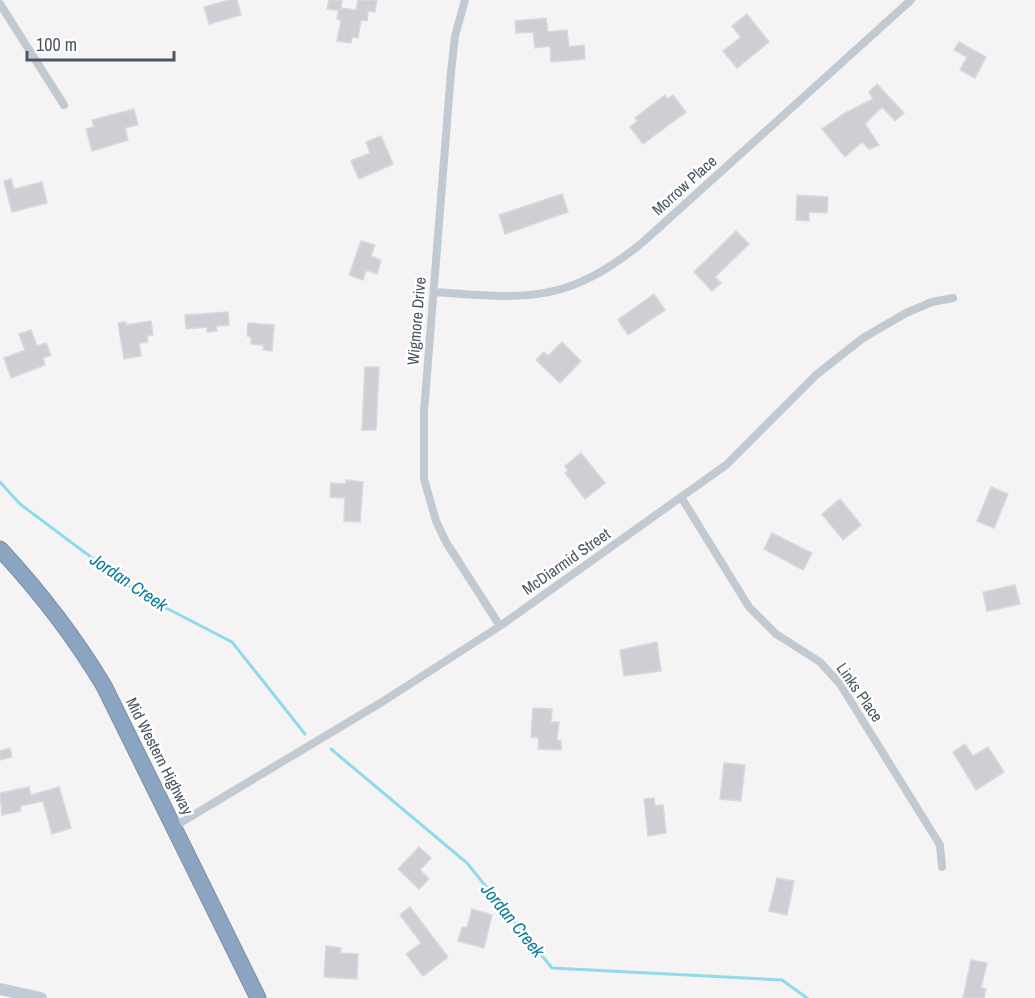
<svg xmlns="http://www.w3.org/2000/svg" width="1035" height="998" font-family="'Archivo Narrow',sans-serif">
<rect width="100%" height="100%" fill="#f5f3f3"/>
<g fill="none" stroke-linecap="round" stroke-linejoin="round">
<path stroke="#90daee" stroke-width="3" d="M0 482 20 504 143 596 232 642 305 734
M331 749 467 863 552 968 782 980 807 998"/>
</g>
<path fill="#cdcfd5" stroke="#d7d9de" stroke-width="1.5" d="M229 0H237L241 15 209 24 204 7Z
M329 0H342L341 8 356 10 358 0H377L375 12 368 11 367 21 361 20 358 38 352 37 351 43 337 41 341 20 337 19 338 10 327 9Z
M747 14 769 42 737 68 723 51 741 37 732 26Z
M546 18 548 32 567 30 569 47 584 45 585 59 551 62 550 46 535 48 533 32 516 33 515 21Z
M959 42 986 57 975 78 960 70 967 57 954 50Z
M877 84 904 113 895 121 882 107 865 124 879 145 869 149 862 142 845 157 822 129 845 113 873 99 869 92Z
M665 95 668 99 673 95 686 112 643 144 630 127 638 121 635 118Z
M134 109 138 125 125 128 128 140 92 151 86 129 94 127 92 120Z
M381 136 393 164 359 179 351 161 370 153 366 142Z
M11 179 14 189 42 182 47 203 12 212 4 181Z
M562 194 568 212 505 234 499 215Z
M797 195 828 197 827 213 809 212V221L796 220Z
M736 231 749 244 715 277 721 283 712 291 694 272Z
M361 241 375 245 371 256 381 260 377 274 366 270 363 280 349 275Z
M654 294 665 310 628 335 618 320Z
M228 312 229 325 216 326 217 331 207 332V327L186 329 185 315Z
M151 321 153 335 147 336 148 342 139 343 141 356 124 359 118 323 126 322V325Z
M248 323 274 325 272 351 263 350 264 345 251 344V337L247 336Z
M31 330 37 346 46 343 51 355 43 358 45 365 11 378 4 358 25 350 19 334Z
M562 342 581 361 560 383 536 360 544 352 548 356Z
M365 367H379L376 430H362Z
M581 453 605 483 585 499 565 473 568 471 565 466Z
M346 480 363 482 360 522 344 521 345 498 330 497 331 483 346 484Z
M991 487 1008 494 994 528 977 521Z
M840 499 861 525 843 540 822 514Z
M772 533 812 553 803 570 764 549Z
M1015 585 1020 604 987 611 983 592Z
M657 642 661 671 624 676 620 650Z
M533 708 552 709 551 722H559L557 740 561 741V750L538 749 539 738 531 737Z
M965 744 973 756 988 747 1004 772 976 790 953 752Z
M10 748 12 757 0 760V751Z
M724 763 745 765 741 801 720 799Z
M29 787 31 795 59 787 71 828 52 834 43 801 20 806 21 811 2 815 0 793Z
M654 798 655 806 663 805 666 833 648 836 644 799Z
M419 847 431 858 420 870 429 879 419 889 398 869Z
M777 878 794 881 787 915 769 911Z
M410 907 448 957 423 976 406 954 421 943 400 915Z
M472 909 492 915 484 948 458 941 462 927 467 928Z
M326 946 341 948 340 953 358 954 357 979 324 977Z
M971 960 987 963 981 988 986 989 984 998H963Z"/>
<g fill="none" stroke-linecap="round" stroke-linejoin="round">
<g stroke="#7690ad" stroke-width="17">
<path id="highway" d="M0 549C39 591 74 636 104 686L258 998"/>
</g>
<path stroke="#c1cad2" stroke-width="8" d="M465 0 455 36 451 72 424 412V479L436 521 446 542 500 626
M0 4 64 105
M434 292C527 299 567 304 643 242L911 0
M681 497 749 607 776 634 820 662 840 684 940 845 942 867
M175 826 382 702 500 626 726 465 816 375 863 338 906 313 932 302 953 298"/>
<path stroke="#c1cbd6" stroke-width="12" d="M0 989 41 998"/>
<use href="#highway" stroke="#8ba5c1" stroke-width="15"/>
</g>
<g text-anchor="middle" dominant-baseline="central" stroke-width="5" stroke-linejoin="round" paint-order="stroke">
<g font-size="16" fill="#4a5661" stroke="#fff">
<text transform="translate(684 185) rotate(-42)">Morrow Place</text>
<text transform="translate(416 321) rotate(-85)">Wigmore Drive</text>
<text transform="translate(566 561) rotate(-35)">McDiarmid Street</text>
<text transform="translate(860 692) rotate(55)">Links Place</text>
<text transform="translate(160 756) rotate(63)">Mid Western Highway</text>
</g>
<g font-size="18" font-style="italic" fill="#0c7c9b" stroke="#fff">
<text transform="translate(129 582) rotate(34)">Jordan Creek</text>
<text transform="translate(513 920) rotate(51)">Jordan Creek</text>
</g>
</g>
<path d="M27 51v9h147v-9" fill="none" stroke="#4a5661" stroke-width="3"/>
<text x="36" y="51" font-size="18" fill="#4a5661" stroke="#ffffff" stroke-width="4.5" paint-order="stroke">100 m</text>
</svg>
